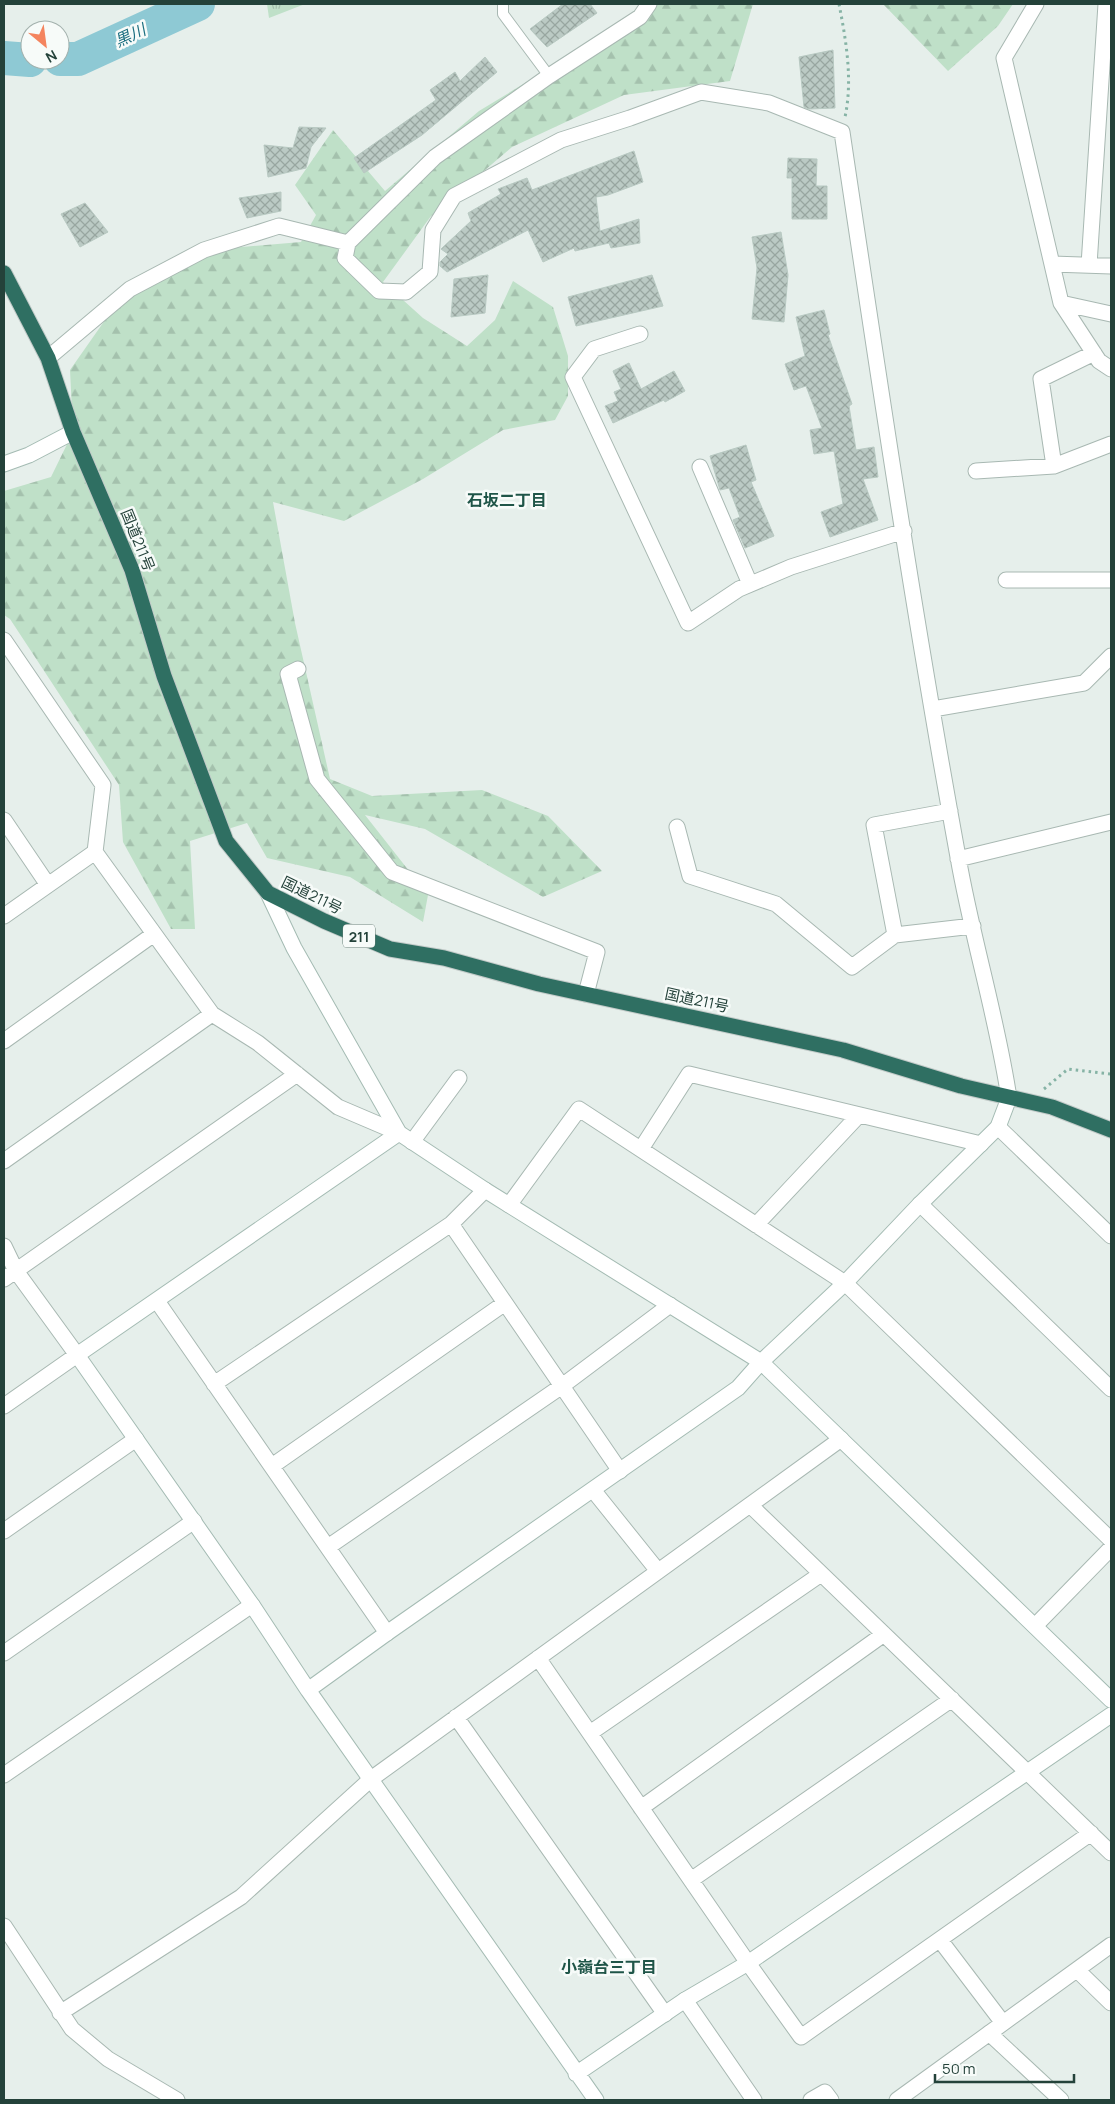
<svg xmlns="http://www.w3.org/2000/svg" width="1115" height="2104" font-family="Manrope,'Noto Sans JP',sans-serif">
<defs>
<pattern id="grass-tufts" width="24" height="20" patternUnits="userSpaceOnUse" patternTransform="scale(1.25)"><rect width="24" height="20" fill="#bfe0c8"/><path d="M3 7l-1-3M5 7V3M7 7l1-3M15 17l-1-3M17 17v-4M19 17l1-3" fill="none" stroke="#a4c1ad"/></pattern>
<pattern id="forest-firs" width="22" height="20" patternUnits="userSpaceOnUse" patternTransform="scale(1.25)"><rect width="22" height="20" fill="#bfe0c8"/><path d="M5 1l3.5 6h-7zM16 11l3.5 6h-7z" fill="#a4c1ad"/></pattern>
<pattern id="building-cross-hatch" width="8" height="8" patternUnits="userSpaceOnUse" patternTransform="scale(1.25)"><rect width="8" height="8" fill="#bbcac4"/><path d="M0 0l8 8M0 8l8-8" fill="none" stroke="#98a6a0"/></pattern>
</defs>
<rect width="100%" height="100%" fill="#e6efeb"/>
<path fill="url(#grass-tufts)" d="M267 4H305L269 18Z"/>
<path fill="url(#forest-firs)" d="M640 4H753L730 81 624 95 512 147 431 216 383 282 423 318 467 346 495 320 513 281 553 307 568 356V396L555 420 503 430 423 479 344 521 273 502 295 623 330 779 372 796 482 790 548 816 602 871 543 897 425 829 365 815 428 895 423 922 350 877 267 858 247 823 190 841 195 929H171L123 842 119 785 10 619 4 615V491L51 477 73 432 70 370 131 283 230 248 301 242 316 215 295 185 333 130 385 191 479 111 632 18Z
M883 4H1013L998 26 948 71Z"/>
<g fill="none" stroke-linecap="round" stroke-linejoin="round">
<path stroke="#8ec9d4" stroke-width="34" d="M4 58 30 60
M60 59H78L198 4"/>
</g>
<path fill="url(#building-cross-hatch)" stroke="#b8c9c2" d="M563 4H590L597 13 547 47 530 29Z
M833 50 835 108 809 109 804 107 799 57Z
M485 57 497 72 422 135 364 173 354 158 436 100 430 90 455 72 460 81Z
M299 127 326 128 311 147 306 168 268 177 264 145 293 148Z
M634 151 643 182 608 195 596 197 600 231 639 219 640 243 611 248 609 243 575 251 574 248 543 262 528 230 447 272 440 266V262L448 254 441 249 471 221 468 213 501 194 498 189 527 178 532 190Z
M788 158 817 159 816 186H827V219H792V178H787Z
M281 192V211L247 218 239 198Z
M85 203 108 232 80 247 61 214Z
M781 232 788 275 784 322 752 319 757 268 752 237Z
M488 275 485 313 451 317 454 279Z
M652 275 663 306 576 326 568 297Z
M824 310 830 334 828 335 852 404 849 406 856 450 874 447 878 477 863 479 878 520 830 537 821 512 843 504 834 451 814 454 810 430 822 428 806 386 794 390 785 364 805 356 796 317Z
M629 363 641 389 674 371 685 391 665 402 664 400 613 423 605 406 618 401 614 392 621 389 613 371Z
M746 445 756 480 751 482 774 536 745 548 733 520 740 517 729 488 720 490 710 456Z"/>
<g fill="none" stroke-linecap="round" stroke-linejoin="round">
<g stroke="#a8b8b2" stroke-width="12">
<path id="lane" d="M503 4V14L549 76"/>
</g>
<g stroke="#a8b8b2" stroke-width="17">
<path id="street" d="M649 4 640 17 549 76 435 157 348 243 345 258 379 291 406 292 430 272 433 230 454 196 561 140 630 118 701 92 769 103 842 132C878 374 914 616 958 857 972 938 997 1017 1009 1098
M1036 4 1004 58 1061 303 1099 361 1111 369
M1052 264 1111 266
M1089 265 1106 4
M1061 303 1111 314
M640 334 594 349 573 377 688 623 739 589 791 567 904 531
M48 358 130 289 204 250 279 226 348 243
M1054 466 1111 444
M700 467 750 584
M976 471 1054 466 1041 379 1094 353
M1006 580H1111
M4 640 103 785 95 852 212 1014 258 1043 338 1107 399 1133
M298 669 288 674 317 779 392 872 597 952 586 994
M933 709 1084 683 1111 656
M950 811 874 825 895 935 973 926
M4 820 48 885
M677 827 690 876 776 904 852 967 895 935
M958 859 1111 822
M4 916 95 852
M4 1041 154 934
M998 1127 1111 1236
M412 1142 459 1078
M641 1149 689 1074 981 1144
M4 1161 212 1014
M920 1204 1111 1389
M509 1205 579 1109 845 1283 1111 1540
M451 1224 620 1471
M756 1225 859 1115
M4 1246 16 1271 77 1355 4 1406
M4 1279 297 1074
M157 1301 387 1633
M214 1384 451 1224 485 1190
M272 1466 505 1303
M593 1490 658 1571
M750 1505 1111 1853
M4 1531 136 1439
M328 1547 562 1386 670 1305
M1035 1626 1111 1548
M4 1653 194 1521
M538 1658 748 1963 801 2037 1091 1833
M456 1717 665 2014
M590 1733 821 1574
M4 1775 252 1605
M641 1808 884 1634
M691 1880 952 1699
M4 1926 72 2029 108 2059 177 2100
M940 1940 1003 2023
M1077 1970 1111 2003
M685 2000 754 2100
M60 2013 241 1897 371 1779 841 1439
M989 2033 1061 2100
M811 2100 825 2092 831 2100
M897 2100 1111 1945"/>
</g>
<g stroke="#a4bbb3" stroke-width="17">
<path id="secondary" d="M4 464 29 455 73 432
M268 893 294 948 399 1133 485 1190 761 1362 1111 1700
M399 1133 77 1355 252 1605 308 1690 596 2100
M308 1690 387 1633 738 1388 761 1362 845 1283 920 1204 998 1127 1009 1098
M576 2074 685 2000 748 1963 1111 1715"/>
</g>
<g stroke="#c2cac8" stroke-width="17">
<path id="highway" d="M4 273 48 358 73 432 132 570 164 676 226 841 268 893 324 921 390 949 444 958 539 984 843 1050 961 1086 1052 1107 1111 1130"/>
</g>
<path stroke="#86b3a5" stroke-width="3" stroke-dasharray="2.5 4" stroke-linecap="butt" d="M839 4C846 40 853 80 845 117
M1044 1089 1068 1069 1111 1074"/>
<use href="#lane" stroke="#fff" stroke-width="10"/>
<use href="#street" stroke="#fff" stroke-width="15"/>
<use href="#secondary" stroke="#fff" stroke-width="15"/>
<use href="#highway" stroke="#2f6f62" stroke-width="15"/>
</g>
<g text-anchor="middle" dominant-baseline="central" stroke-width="5" stroke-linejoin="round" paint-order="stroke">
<rect fill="#f7fbf9" stroke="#637a73" stroke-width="1" x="343" y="924.5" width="32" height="23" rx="4"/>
<g font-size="14" font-weight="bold" fill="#24423a">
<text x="359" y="936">211</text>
</g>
<g font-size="15" fill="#24423a" stroke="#f7fbf9">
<text transform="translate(138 540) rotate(68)">国道211号</text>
<text transform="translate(312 895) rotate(26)">国道211号</text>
<text transform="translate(697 1000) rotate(12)">国道211号</text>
</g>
<g font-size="16" font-style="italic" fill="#1c6f80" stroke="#f7fbf9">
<text transform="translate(130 35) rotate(-25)">黒川</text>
</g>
<g font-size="16" font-weight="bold" fill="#1f5548" stroke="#f7fbf9">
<text x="507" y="500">石坂二丁目</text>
<text x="609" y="1967">小嶺台三丁目</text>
</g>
</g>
<rect width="1115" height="2104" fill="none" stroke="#24423a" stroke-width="10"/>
<g transform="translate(45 45) rotate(151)"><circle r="24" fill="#f7fbf9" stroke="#a3b1ad"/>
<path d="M0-4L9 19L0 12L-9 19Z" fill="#f4845f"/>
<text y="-8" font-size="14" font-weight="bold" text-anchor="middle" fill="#24423a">N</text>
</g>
<path d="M935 2074v8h139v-8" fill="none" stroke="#24423a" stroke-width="2.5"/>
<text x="942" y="2074" font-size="15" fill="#24423a" stroke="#f7fbf9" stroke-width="4" paint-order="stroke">50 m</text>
</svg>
